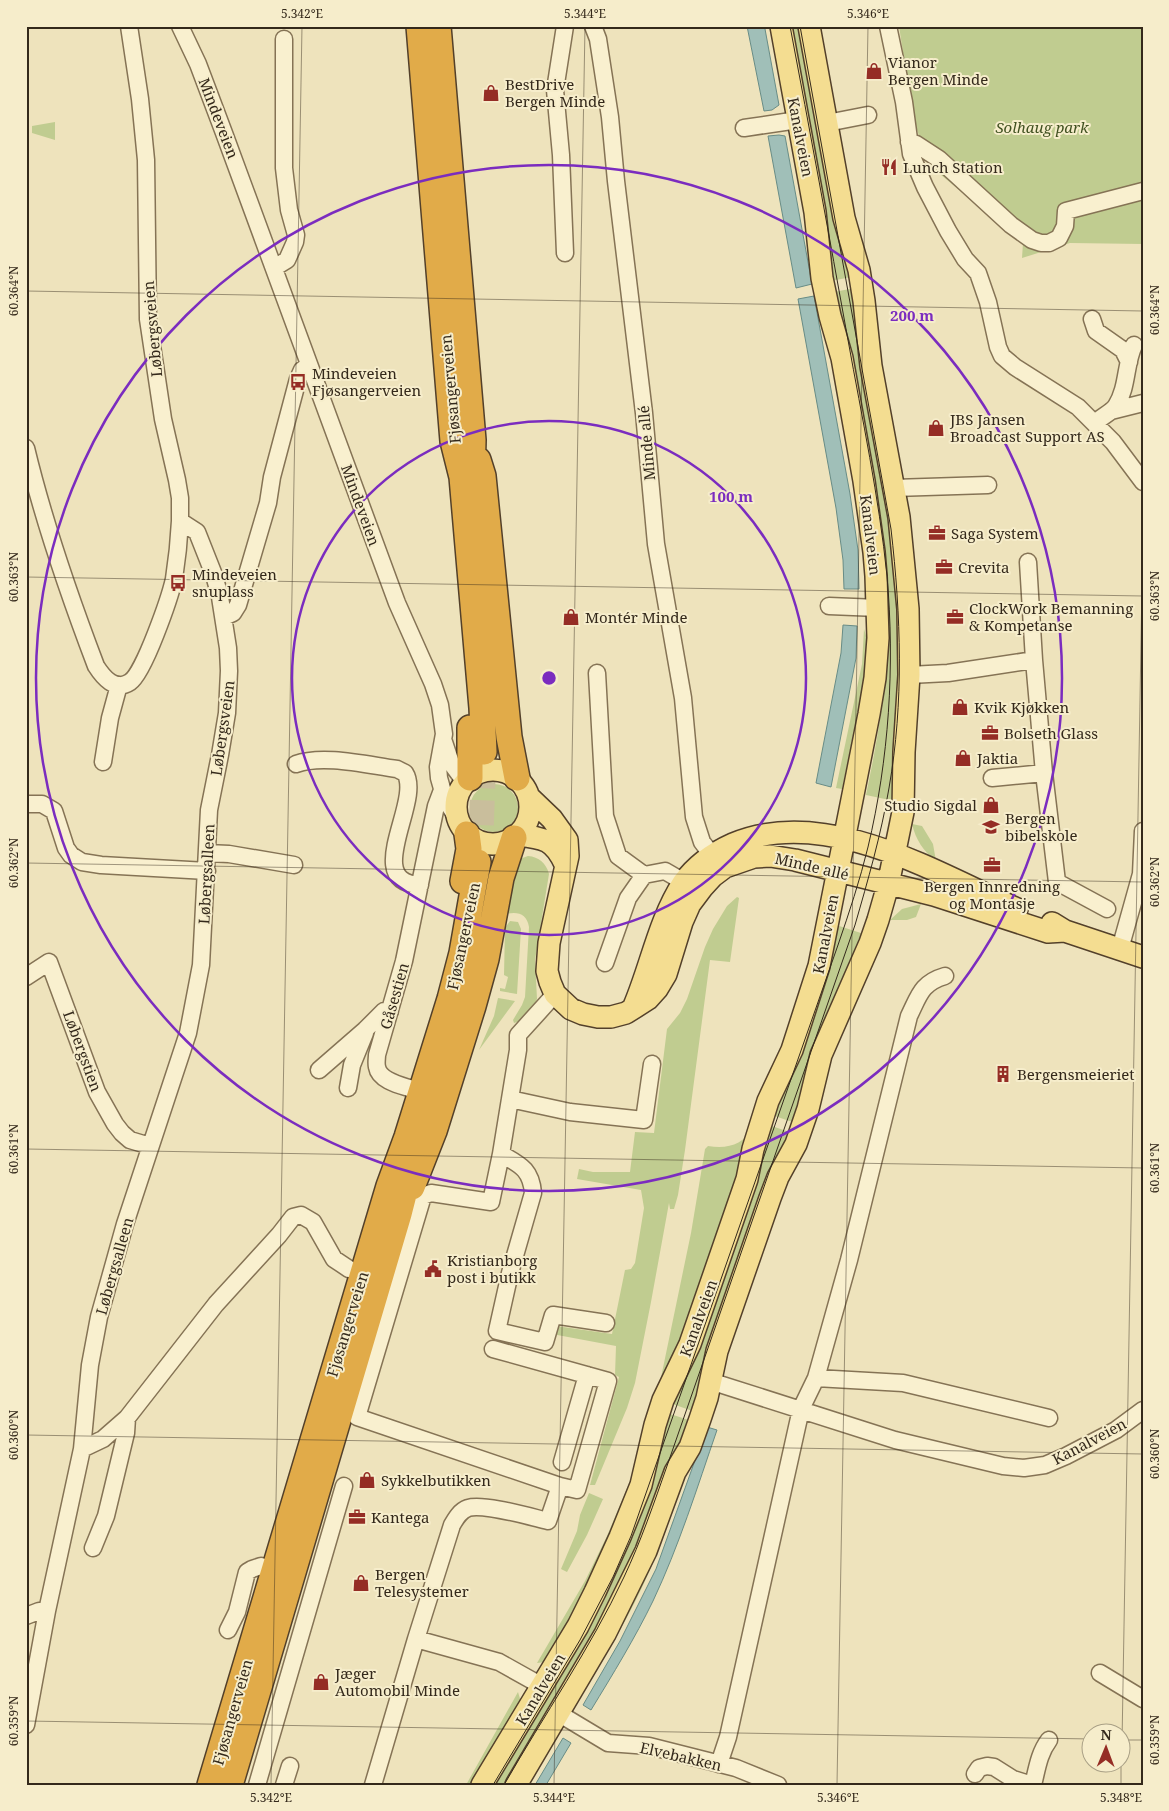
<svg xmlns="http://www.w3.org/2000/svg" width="1169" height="1811" font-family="'Noto Serif',serif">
<rect width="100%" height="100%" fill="#eee3bc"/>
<path fill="#c0cc90" d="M786 26H805L857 276 825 282Z
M899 26H1143V244L1070 243 1022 258 1023 243 929 165 913 118Z
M55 122V140L32 133V126Z
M860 287 902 584 899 802 866 795C875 751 883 712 885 667L834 292Z
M864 629 869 646 864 681 842 789 836 788 862 664Z
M470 808a24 24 0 1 1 48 0a24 24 0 1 1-48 0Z
M912 824 922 826 933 844 936 861C923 851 916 840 912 824Z
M528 856C539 857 546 863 549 874L535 960 537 999 532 1009 517 1022 514 1023 513 1020 522 1005 525 997 529 927C527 914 518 911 506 914L517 860Z
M737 897 739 898 730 962 710 960 685 1150 678 1195 674 1209H670L669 1203 651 1302 635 1383 627 1408 595 1485H590L619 1377 615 1375 616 1346 552 1334 556 1326 612 1334 625 1270 631 1269 635 1263 644 1208 641 1190 577 1179 579 1169 593 1172H630L635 1132 654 1133 667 1029 680 1013 687 999 705 947 713 929 727 906Z
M921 904 916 917 907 920H890L902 909Z
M510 921 518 922 521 929 517 994 500 991V988L505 989 508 977 504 975 505 928Z
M833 924 864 934 841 983 813 1061 798 1124 769 1114Z
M498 998 515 1001 479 1050 494 1016Z
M766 1124 795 1134 698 1413 667 1402Z
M753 1127 689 1332 658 1392 691 1233 705 1149 708 1146C728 1149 743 1145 753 1127Z
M664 1412 695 1422 638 1558 510 1785H488L580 1630Z
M645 1437 610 1551 546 1662 537 1663 585 1581 607 1536 628 1486Z
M697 1441C682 1484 668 1528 650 1570 631 1614 606 1655 581 1697L582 1691Z
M589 1493 603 1499 587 1535 567 1572 561 1569 577 1531 580 1515Z
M518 1692 521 1702 477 1785H466Z"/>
<path fill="#a0bfb8" stroke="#688c86" d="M747 26H764L765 29 779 105 772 110 764 111Z
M779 135 785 136 812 284 796 288 768 136Z
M814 296 850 494 858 550 859 589H844L843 560 836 508 798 299Z
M843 625 857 626 856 658 831 787 816 783 841 653Z
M707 1427 717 1430C697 1488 679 1546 653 1601 635 1638 613 1674 591 1710L583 1705 620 1641 656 1569Z
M563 1738 571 1743 546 1785H535Z"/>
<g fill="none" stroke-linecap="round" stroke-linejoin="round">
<path stroke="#c9be9c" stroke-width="25" stroke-dasharray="25 12" stroke-linecap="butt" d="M478 862 481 833 484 752"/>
<g stroke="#857355" stroke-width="19">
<path id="minor" d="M180 26 198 64 224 133 397 603 433 684 440 705 444 734 438 767 439 778 445 799 457 818
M565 26 555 90 561 155 565 253
M593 26 598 39 610 117 616 181 644 413 656 544 683 698 694 817 702 842 712 855
M888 26 904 102 911 154 925 187 948 231 965 259 978 273 988 302 998 347 1002 356 1015 367 1078 407 1113 442 1143 482
M827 123 868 115
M744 128 798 120
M909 142 916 144 939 159 1011 225 1032 240 1041 243H1049L1059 238 1065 226 1066 211 1143 191
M274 268 287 260 295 242 296 235 289 210 284 168V39
M1092 319 1096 331 1123 350 1129 362
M1111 411 1143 403
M1095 423C1101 417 1112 412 1116 406 1128 387 1125 364 1134 345
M26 448C44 523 69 595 96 666 103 677 115 692 130 682 144 673 170 597 174 579 177 560 179 541 180 521
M894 488 988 485
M1028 562 1034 660
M829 606 878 608
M224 617 233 613 238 605 268 503 272 477 298 379 302 370 309 365
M597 673 605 816 618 856 644 875
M909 675 948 673 1034 660 1044 773 1057 882 1107 909
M444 742 451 763 465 782
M103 762 110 718 119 685
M296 764C323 754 367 765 397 769L405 773C423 801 361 882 420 885
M992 778 1044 773
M26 804H42L54 811 66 848 71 855 82 862 101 865 207 871
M207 853 229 854 294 865
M1120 949 1141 874 1143 831
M605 963 628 898 644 875 665 871 684 882
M26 977 49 962 97 1092 115 1124 122 1133 130 1140 150 1146
M555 994 518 1035V1050L501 1154C520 1165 531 1169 533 1193L510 1273 497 1331 545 1342 553 1315 606 1323
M319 1070 365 1030 384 1011H390
M348 1088 352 1065 365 1033
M409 1088C399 1085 379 1080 377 1067 376 1063 377 1058 377 1055L404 961 436 806 442 790
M510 1099 570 1112 644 1120 652 1064
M493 1349 608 1381 577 1490 560 1486
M816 1378 849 1260 909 1016C919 996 921 983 945 976
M710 1381 895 1440 1003 1466 1024 1468 1045 1465 1066 1456 1116 1430 1143 1410
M82 1449 103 1439 127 1418 216 1304 279 1235 293 1217 301 1215 313 1222 334 1259 349 1269
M562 1462 587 1375
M93 1548 106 1516 126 1433 127 1418
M26 1616 39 1611H47
M228 1630 237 1612 247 1572 252 1569 261 1566
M416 1639 452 1525C456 1518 460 1511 468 1508 483 1503 531 1517 548 1521L560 1486 357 1417 423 1196 431 1193 491 1202 501 1154
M1100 1673 1143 1699
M558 1713 608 1743 649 1746 736 1768 778 1785
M26 1725 47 1611 82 1449 90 1365 99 1317 125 1224 188 1033 201 965 209 810 220 755 227 713 229 671 228 648 220 597 214 575 197 532 180 521V498L177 480 163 419 148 319 146 160 140 99 129 26
M719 1764 728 1737 801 1409 816 1378 903 1383 1049 1418
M975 1774 979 1768 987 1766 994 1767 1013 1779 1032 1785
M257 1785 344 1486
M284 1785 290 1766
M373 1785 416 1639 499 1662 542 1686
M1033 1785C1037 1769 1039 1753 1049 1740"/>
</g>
<g stroke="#53402a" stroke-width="24">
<path id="major" d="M456 807a37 37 0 1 1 74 0a37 37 0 1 1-74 0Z
M529 797 552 819 567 840 568 856 549 943 547 971 550 982 555 994 571 1009 583 1014 598 1017H611L626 1013 648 999 657 989 666 974 682 922 690 904 702 888 713 876 725 867 754 857 770 856 795 860 934 895 1048 932 1065 931
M519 835C544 838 554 840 565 864
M1052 923 1065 931 1143 957
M634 1006C651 966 659 920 683 883 696 865 713 853 733 844 825 805 935 872 1017 909
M482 1785 578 1626 595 1592 620 1537 641 1485 655 1425 663 1400 690 1344 747 1179 753 1149 768 1101 792 1050 819 966 869 714 875 678 878 638 876 576 874 552 864 481 842 358 830 316 822 278 815 212 781 26
M516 1785 605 1634 646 1551 675 1472 690 1447 700 1419 707 1398 717 1351 770 1198 778 1177 796 1144 808 1109 821 1055 870 943 878 920 888 885 903 812 904 752 909 675 908 609 899 517 871 366 864 301 859 270 844 218 809 26"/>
</g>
<g stroke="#53402a" stroke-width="28">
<path id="highway" d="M419 26 453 441 462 477 482 708 484 752
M438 26 473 440 472 480
M478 460 483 476 509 737 517 778
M470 778V728
M463 881 469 849 467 834
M412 1187 434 1131 473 1006 486 959 501 878 514 838
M210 1785 389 1186 407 1137 450 999 462 953 478 862
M230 1785 399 1214 411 1167"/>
</g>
<use href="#minor" stroke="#f9f0cf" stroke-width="16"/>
<use href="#major" stroke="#f4dd91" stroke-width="21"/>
<use href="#highway" stroke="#e1ab49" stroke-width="25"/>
<path stroke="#34291b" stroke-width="1" d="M493 1785 580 1640 613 1577 631 1536 838 945C849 913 860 880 868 847 889 759 895 666 887 576 879 497 862 418 848 340 829 235 810 131 790 26
M504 1785C544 1715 590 1649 624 1577 641 1541 654 1503 667 1466L855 925C868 880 881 835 889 788 904 702 901 616 891 529L800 26"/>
</g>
<path fill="none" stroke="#34291b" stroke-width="1" stroke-opacity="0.45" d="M26 291 1143 311M26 577 1143 596M26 863 1143 882M26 1149 1143 1168M26 1435 1143 1454M26 1721 1092 1739M1122 1740H1143M1122 1743 1143 526M271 1785 302 26M554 1785 585 26M837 1785 868 26M1121 1785V1764"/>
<g fill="none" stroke="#7b2cbf" stroke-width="2.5">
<circle cx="549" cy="678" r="257"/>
<circle cx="549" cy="678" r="513"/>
</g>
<defs>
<g id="shop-bare" transform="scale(1.35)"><path d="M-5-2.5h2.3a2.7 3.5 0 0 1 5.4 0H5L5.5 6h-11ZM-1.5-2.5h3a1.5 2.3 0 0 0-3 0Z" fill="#952d25" stroke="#f6edcb" stroke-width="2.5" paint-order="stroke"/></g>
<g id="restaurant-bare" transform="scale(1.35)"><path d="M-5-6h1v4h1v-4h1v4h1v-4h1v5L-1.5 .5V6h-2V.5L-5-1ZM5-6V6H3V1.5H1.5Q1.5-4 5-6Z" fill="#952d25" stroke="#f6edcb" stroke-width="2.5" paint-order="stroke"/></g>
<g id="bus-bare" transform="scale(1.35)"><path d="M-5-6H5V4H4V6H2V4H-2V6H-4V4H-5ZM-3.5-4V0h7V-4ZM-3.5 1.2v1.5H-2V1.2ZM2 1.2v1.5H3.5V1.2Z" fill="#952d25" stroke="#f6edcb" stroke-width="2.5" paint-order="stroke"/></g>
<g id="office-bare" transform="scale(1.35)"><path d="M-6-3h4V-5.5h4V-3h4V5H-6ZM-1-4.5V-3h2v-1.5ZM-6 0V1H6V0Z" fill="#952d25" stroke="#f6edcb" stroke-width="2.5" paint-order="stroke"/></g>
<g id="school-bare" transform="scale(1.35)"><path d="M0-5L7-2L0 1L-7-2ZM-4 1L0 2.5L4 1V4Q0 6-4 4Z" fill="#952d25" stroke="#f6edcb" stroke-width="2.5" paint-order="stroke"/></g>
<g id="building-bare" transform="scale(1.35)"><path d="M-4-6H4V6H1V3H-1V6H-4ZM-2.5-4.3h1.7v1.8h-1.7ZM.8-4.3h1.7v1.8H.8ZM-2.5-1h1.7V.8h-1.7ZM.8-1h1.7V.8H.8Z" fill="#952d25" stroke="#f6edcb" stroke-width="2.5" paint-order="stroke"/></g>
<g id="civic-bare" transform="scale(1.35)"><path d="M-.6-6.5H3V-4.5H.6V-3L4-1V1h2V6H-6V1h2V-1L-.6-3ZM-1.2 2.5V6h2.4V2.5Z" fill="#952d25" stroke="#f6edcb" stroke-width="2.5" paint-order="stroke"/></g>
</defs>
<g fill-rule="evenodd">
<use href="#shop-bare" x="874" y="71"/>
<use href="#shop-bare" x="491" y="93"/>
<use href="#restaurant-bare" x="889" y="167"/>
<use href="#bus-bare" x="298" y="382"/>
<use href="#shop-bare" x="936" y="428"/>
<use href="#office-bare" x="937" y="533"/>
<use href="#office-bare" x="944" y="567"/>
<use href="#bus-bare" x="178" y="583"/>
<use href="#shop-bare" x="571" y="617"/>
<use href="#office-bare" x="955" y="617"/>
<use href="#shop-bare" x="960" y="707"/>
<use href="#office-bare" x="990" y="733"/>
<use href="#shop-bare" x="963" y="758"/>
<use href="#shop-bare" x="991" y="805"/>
<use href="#school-bare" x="991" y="827"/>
<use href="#office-bare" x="992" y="865"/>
<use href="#building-bare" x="1003" y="1074"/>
<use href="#civic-bare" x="433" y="1269"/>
<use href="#shop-bare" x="367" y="1480"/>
<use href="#office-bare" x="357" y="1517"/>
<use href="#shop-bare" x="361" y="1583"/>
<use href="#shop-bare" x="321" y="1682"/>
</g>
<g text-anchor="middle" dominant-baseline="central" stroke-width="4" stroke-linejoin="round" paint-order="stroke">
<g font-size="15" fill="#34291b" stroke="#f6edcb" text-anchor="start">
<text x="888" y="62">Vianor<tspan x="888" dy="17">Bergen Minde</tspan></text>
<text x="505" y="84">BestDrive<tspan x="505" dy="17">Bergen Minde</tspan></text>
<text x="903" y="167">Lunch Station</text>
<text x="312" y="373">Mindeveien<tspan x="312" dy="17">Fjøsangerveien</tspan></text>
<text x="950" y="419">JBS Jansen<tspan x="950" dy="17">Broadcast Support AS</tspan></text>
<text x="951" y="533">Saga System</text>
<text x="958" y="567">Crevita</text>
<text x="192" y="574">Mindeveien<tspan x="192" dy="17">snuplass</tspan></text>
<text x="969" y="608">ClockWork Bemanning<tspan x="969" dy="17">&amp; Kompetanse</tspan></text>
<text x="585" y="617">Montér Minde</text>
<text x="974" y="707">Kvik Kjøkken</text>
<text x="1004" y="733">Bolseth Glass</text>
<text x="977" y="758">Jaktia</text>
<text x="977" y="805" text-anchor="end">Studio Sigdal</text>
<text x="1005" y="818">Bergen<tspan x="1005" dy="17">bibelskole</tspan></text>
<text x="992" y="886" text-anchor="middle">Bergen Innredning<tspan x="992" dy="17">og Montasje</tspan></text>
<text x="1017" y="1074">Bergensmeieriet</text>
<text x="447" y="1260">Kristianborg<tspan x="447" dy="17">post i butikk</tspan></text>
<text x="381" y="1480">Sykkelbutikken</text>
<text x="371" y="1517">Kantega</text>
<text x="375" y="1574">Bergen<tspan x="375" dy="17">Telesystemer</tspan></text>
<text x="335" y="1673">Jæger<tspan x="335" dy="17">Automobil Minde</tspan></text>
</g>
<g font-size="15" fill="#34291b" stroke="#f6edcb">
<text transform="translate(219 118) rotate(69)">Mindeveien</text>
<text transform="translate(801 137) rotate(79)">Kanalveien</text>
<text transform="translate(152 329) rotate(-95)">Løbergsveien</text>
<text transform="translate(450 389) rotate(-95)">Fjøsangerveien</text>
<text transform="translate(646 443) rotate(-95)">Minde allé</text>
<text transform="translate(361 505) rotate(70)">Mindeveien</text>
<text transform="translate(871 535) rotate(83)">Kanalveien</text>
<text transform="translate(222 728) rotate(-82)">Løbergsveien</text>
<text transform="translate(812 866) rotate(13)">Minde allé</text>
<text transform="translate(206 874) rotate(-87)">Løbergsalleen</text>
<text transform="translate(825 934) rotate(-79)">Kanalveien</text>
<text transform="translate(463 936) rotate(-78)">Fjøsangerveien</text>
<text transform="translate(394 996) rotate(-74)">Gåsestien</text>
<text transform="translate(83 1051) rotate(70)">Løbergstien</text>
<text transform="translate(114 1266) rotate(-74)">Løbergsalleen</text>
<text transform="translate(698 1318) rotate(-70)">Kanalveien</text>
<text transform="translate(347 1324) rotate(-73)">Fjøsangerveien</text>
<text transform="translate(1089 1441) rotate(-28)">Kanalveien</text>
<text transform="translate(540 1689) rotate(-59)">Kanalveien</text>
<text transform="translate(232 1712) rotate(-74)">Fjøsangerveien</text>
<text transform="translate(681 1756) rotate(13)">Elvebakken</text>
</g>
<g font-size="15" font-style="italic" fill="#415121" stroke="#f6edcb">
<text x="1042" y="127">Solhaug park</text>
</g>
</g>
<circle cx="549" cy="678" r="8" fill="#7b2cbf" stroke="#f6edcb" stroke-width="2.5"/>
<g font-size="15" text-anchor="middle" font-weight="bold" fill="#7b2cbf" stroke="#f6edcb" stroke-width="4" stroke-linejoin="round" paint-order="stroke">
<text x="912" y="321">200 m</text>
<text x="731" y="502">100 m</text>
</g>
<rect width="1169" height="1811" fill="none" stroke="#f6edcb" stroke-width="55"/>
<g transform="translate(1106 1748) rotate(1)"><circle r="24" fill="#f6edcb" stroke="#a89f85"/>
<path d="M0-4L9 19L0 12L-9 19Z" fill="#952d25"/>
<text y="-8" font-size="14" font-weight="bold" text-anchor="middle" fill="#34291b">N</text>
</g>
<rect x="28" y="28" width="1114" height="1756" fill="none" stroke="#34291b" stroke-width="2"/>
<g font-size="12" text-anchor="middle" fill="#34291b">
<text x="302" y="18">5.342°E</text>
<text x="585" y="18">5.344°E</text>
<text x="868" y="18">5.346°E</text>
<text transform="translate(14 291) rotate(-90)" y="4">60.364°N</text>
<text transform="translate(1155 310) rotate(-90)" y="4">60.364°N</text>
<text transform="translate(14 577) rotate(-90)" y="4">60.363°N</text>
<text transform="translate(1155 596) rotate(-90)" y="4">60.363°N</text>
<text transform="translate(14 863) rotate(-90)" y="4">60.362°N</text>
<text transform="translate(1155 882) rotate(-90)" y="4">60.362°N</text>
<text transform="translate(14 1149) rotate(-90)" y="4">60.361°N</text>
<text transform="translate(1155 1168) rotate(-90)" y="4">60.361°N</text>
<text transform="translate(14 1435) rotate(-90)" y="4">60.360°N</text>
<text transform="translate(1155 1454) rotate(-90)" y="4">60.360°N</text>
<text transform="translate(14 1721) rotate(-90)" y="4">60.359°N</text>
<text transform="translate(1155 1740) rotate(-90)" y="4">60.359°N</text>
<text x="271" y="1802">5.342°E</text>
<text x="554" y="1802">5.344°E</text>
<text x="838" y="1802">5.346°E</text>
<text x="1121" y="1802">5.348°E</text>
</g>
</svg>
